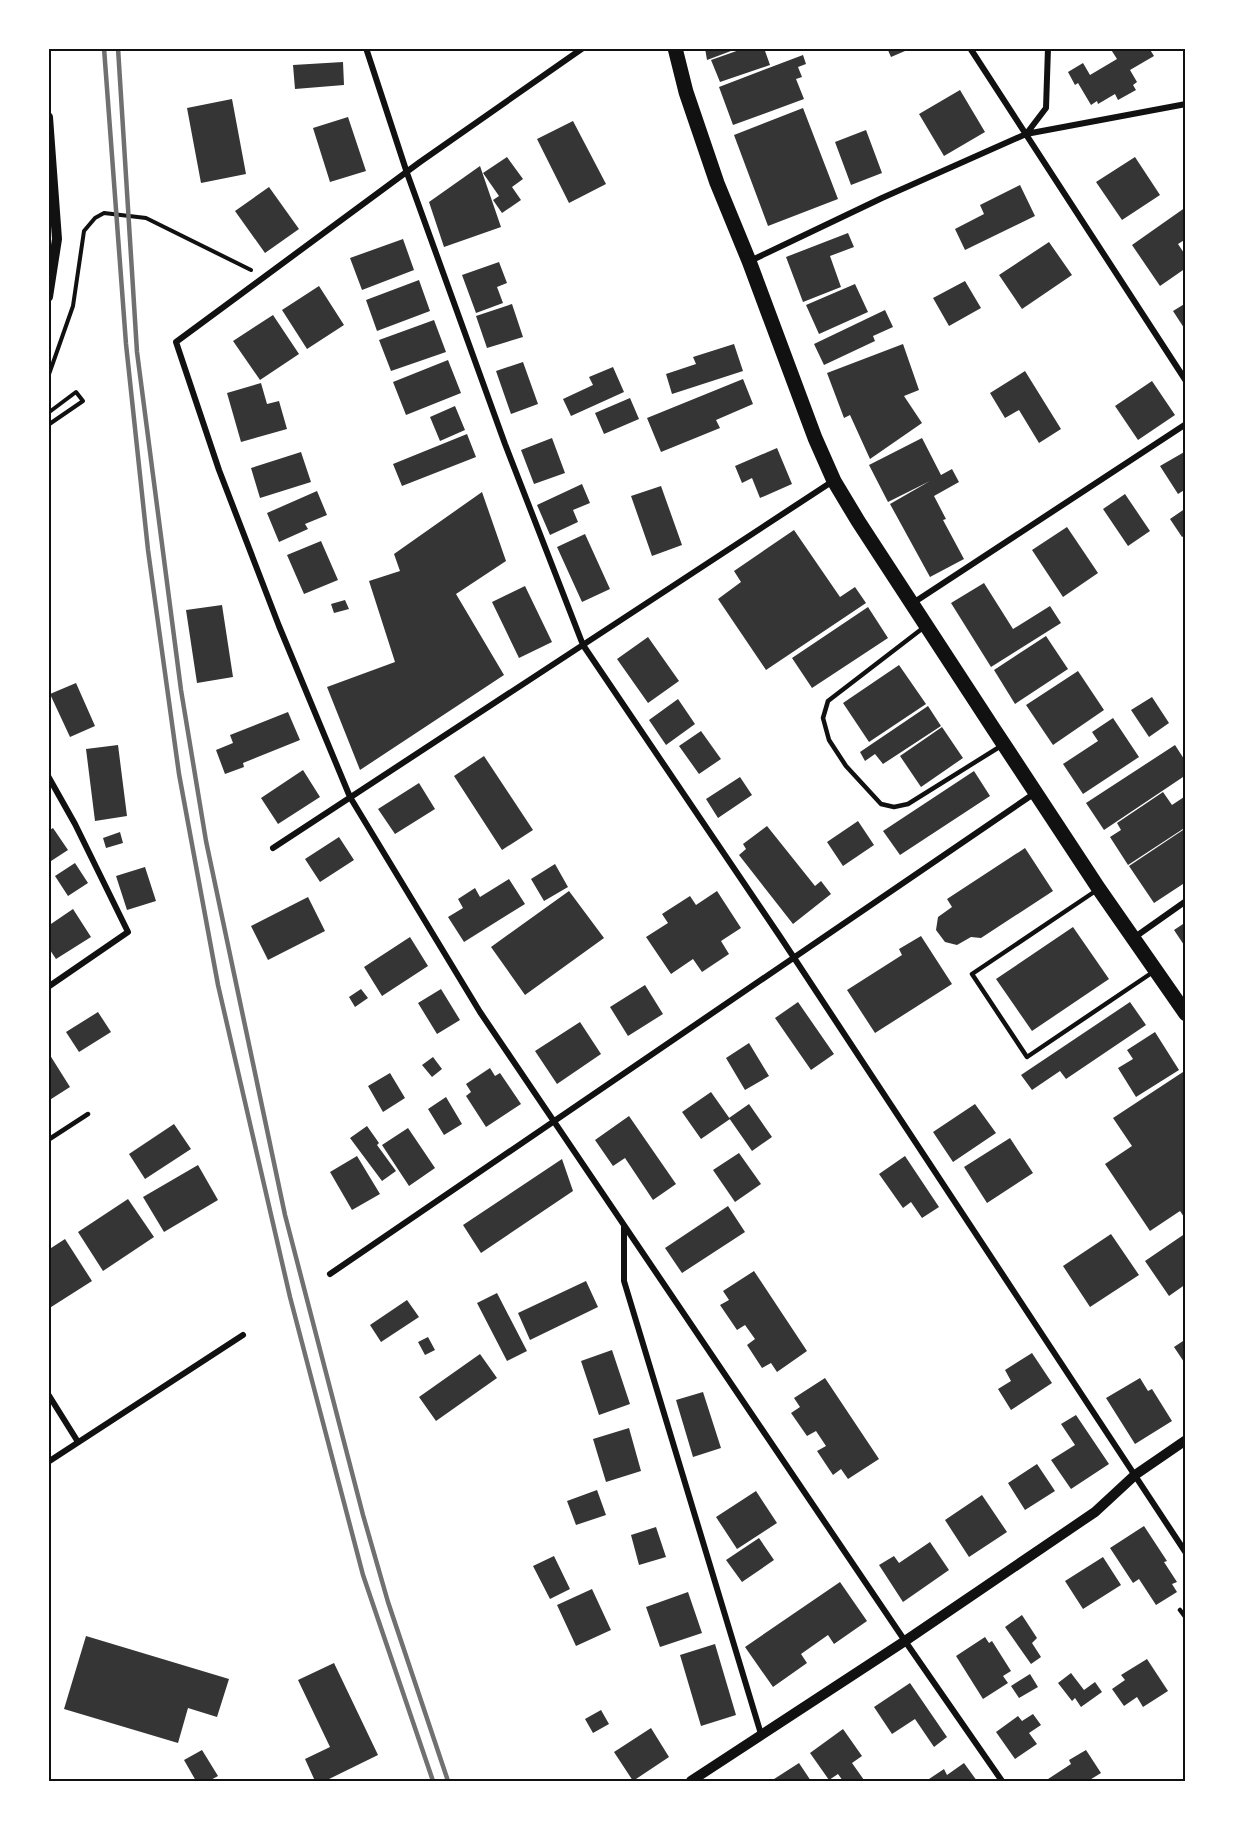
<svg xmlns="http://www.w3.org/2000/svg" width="1234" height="1829" font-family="'Source Sans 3',sans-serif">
<rect width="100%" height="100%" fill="#fff"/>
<path fill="#353535" d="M705 48H739L707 60Z
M745 48H764L770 65 720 82 711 60Z
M887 48H912L891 57Z
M1110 48H1149L1154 56 1130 70 1137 82 1133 85 1136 90 1118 100 1115 94 1098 104 1097 101 1091 105 1078 83 1075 85 1068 72 1083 63 1090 75 1117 59Z
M803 55 806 64 798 67 802 77 796 79 804 99 733 125 719 87Z
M343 62 344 85 295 89 293 65Z
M960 90 985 132 944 156 919 114Z
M232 99 246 174 201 183 187 108Z
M803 108 838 199 768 226 734 135Z
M348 117 366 171 330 182 313 128Z
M573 121 606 184 569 203 537 139Z
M866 130 882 173 851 185 835 142Z
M507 157 523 179 512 187 521 200 502 213 493 200 499 196 483 173Z
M1135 157 1160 195 1122 220 1096 182Z
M480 166 501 227 444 247 429 202Z
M1020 185 1035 216 965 250 955 229 984 214 980 205Z
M269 187 299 229 265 253 235 211Z
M1186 207V239L1178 244 1186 256V268L1160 286 1132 245Z
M848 233 854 247 830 256 841 287 803 302 786 257Z
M403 239 414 270 362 290 350 258Z
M1049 242 1072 275 1022 309 999 275Z
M499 262 507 283 497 287 503 303 476 313 462 275Z
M419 280 430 311 377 331 366 300Z
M965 281 981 308 949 326 933 298Z
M855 284 868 312 819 334 806 305Z
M319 286 344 325 307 349 282 310Z
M1186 303V331L1173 311Z
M512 304 523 337 487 348 476 316Z
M885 310 893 327 873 336 875 341 824 365 814 344Z
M273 315 299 354 260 380 233 341Z
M434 320 446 352 391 371 379 340Z
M734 344 743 371 672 394 666 374 696 364 693 357Z
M903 344 919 390 904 396 922 423 870 459 850 415 844 418 827 373Z
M448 360 461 393 406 415 393 382Z
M523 362 538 404 511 414 496 371Z
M613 367 624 392 571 416 563 399 593 385 589 377Z
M1025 371 1061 429 1039 443 1019 410 1005 418 990 393Z
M743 379 753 404 716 420 720 428 661 452 647 418Z
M1152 381 1175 415 1138 440 1115 406Z
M261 383 267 404 279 401 287 429 241 442 227 393Z
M630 398 639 419 604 434 595 413Z
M455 406 465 430 440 441 430 417Z
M467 434 476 457 402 486 393 464Z
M552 438 565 473 534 484 521 450Z
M922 438 941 475 952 469 959 482 934 496 946 519 943 520 964 559 930 577 890 504 930 481 888 502 869 465Z
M777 448 792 484 760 498 752 478 742 483 735 466Z
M1186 451V489L1178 494 1160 466Z
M301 452 311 482 260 498 251 468Z
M582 484 590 503 573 510 578 522 550 535 537 505Z
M661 486 682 545 652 556 631 496Z
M317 491 327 515 305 524 308 529 279 542 267 513Z
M482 492 506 561 456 594 504 675 360 770 327 687 395 662 369 581 400 571 394 554Z
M1125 494 1150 531 1128 546 1103 509Z
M1186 508V535L1182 537 1170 519Z
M1067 527 1098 573 1063 597 1032 550Z
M794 530 840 597 855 587 866 603 766 670 718 599 741 582 734 571Z
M585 534 610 589 582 602 557 547Z
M321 541 338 580 304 594 287 555Z
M984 583 1013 629 1050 606 1061 623 991 667 951 603Z
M525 586 552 642 519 658 492 602Z
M345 600 349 609 334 613 331 604Z
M222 605 233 677 197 683 186 610Z
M868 607 888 638 812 688 792 658Z
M1046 636 1068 669 1015 704 994 670Z
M648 637 679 681 648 703 617 659Z
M899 665 926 704 869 742 843 703Z
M1078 671 1104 710 1053 745 1026 705Z
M76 683 95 726 70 737 50 694Z
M1152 697 1169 723 1149 737 1131 710Z
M678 699 695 724 666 745 649 720Z
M928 706 941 726 883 764 875 754 865 761 860 752Z
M288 712 300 740 243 763 244 767 225 774 216 750 233 743 230 735Z
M1113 718 1139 757 1083 794 1063 764 1098 741 1092 732Z
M942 727 963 758 921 787 900 756Z
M701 731 721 759 699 774 679 746Z
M118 745 127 816 95 821 86 749Z
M1175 745 1186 762V775L1104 830 1086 803Z
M484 756 533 830 502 850 454 776Z
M303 770 320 797 278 824 261 798Z
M974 771 990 796 900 855 883 831Z
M740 777 752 795 718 818 706 799Z
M419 783 435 809 395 834 378 809Z
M1163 792 1172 805 1184 797 1186 800V827L1128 865 1110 837 1121 830 1117 823Z
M858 821 874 845 843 866 827 842Z
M767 826 815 886 821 881 831 894 793 924 739 855 746 849 743 844Z
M53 828 68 850 48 863V831Z
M1186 828V882L1154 903 1129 866Z
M120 832 123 843 106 848 103 838Z
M339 837 354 860 320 882 305 859Z
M1025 848 1053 891 981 938 971 937 957 945 945 942 936 930 938 917 952 907 947 899Z
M75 863 88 883 68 896 55 876Z
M555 864 568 887 544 901 531 879Z
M145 867 156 901 127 910 116 876Z
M509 879 525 904 464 942 448 917 463 908 458 899 475 888 480 897Z
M569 891 604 938 525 995 491 947Z
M717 891 741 928 721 941 729 954 702 972 693 959 671 974 646 937 668 923 662 914 690 896 696 905Z
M308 897 325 931 268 960 251 926Z
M73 909 91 937 56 959 48 947V926Z
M1186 922V948L1174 930Z
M1073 927 1109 979 1032 1031 996 979Z
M921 936 952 984 875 1033 847 990 902 955 899 949Z
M410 937 428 966 382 996 364 967Z
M645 985 663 1014 628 1036 610 1007Z
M361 989 368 998 355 1007 349 997Z
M441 989 460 1020 437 1034 418 1003Z
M798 1002 834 1054 811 1070 775 1018Z
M1130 1002 1146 1025 1066 1079 1060 1071 1032 1090 1021 1075Z
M98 1012 111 1032 79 1052 66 1032Z
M580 1022 601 1054 557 1084 535 1051Z
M1155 1032 1179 1070 1136 1097 1118 1068 1133 1059 1127 1050Z
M749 1043 769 1076 745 1090 726 1058Z
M48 1052 70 1087 48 1101Z
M433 1057 442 1069 432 1077 422 1065Z
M490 1068 495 1076 500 1073 521 1104 486 1127 466 1096 471 1092 466 1084Z
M1183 1072 1186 1077V1220L1180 1211 1150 1231 1105 1164 1132 1146 1113 1118Z
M390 1073 405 1098 383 1112 368 1086Z
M711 1092 730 1119 701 1139 682 1112Z
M446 1097 462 1124 444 1135 428 1109Z
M749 1104 772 1137 752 1151 729 1118Z
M975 1104 996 1133 953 1162 933 1132Z
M629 1116 676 1184 653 1200 625 1158 613 1166 595 1140Z
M174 1124 191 1149 145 1179 129 1154Z
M367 1126 379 1143 377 1145 396 1171 382 1181 350 1138Z
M408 1128 435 1168 409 1186 382 1145Z
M1010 1138 1033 1173 987 1203 964 1167Z
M739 1153 761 1184 735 1202 713 1170Z
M357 1156 380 1194 352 1210 330 1172Z
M905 1156 939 1207 922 1218 911 1202 903 1208 879 1174Z
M562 1159 573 1191 481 1253 463 1225Z
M198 1165 218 1200 164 1232 143 1197Z
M128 1199 154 1237 103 1271 78 1232Z
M728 1206 745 1232 682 1273 665 1248Z
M1186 1233V1284L1169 1296 1145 1261Z
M1111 1234 1139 1275 1090 1307 1063 1266Z
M65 1239 92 1281 48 1309V1250Z
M754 1271 807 1351 777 1372 771 1363 762 1368 747 1345 755 1339 745 1325 737 1330 720 1305 729 1300 723 1291Z
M586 1281 598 1307 530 1340 518 1313Z
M497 1293 527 1351 507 1361 477 1303Z
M407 1300 419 1317 381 1342 370 1325Z
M428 1337 435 1350 425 1355 418 1342Z
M1186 1339V1365L1174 1347Z
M612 1350 630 1404 599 1415 581 1361Z
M1032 1353 1052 1383 1011 1410 998 1389 1011 1381 1005 1370Z
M480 1354 497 1378 436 1421 419 1397Z
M825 1378 879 1459 848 1479 841 1469 833 1475 817 1451 826 1446 816 1431 807 1436 791 1413 800 1407 794 1398Z
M1140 1378 1148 1391 1152 1389 1172 1421 1135 1444 1106 1398Z
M703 1392 721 1448 693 1457 676 1400Z
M1076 1415 1109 1464 1071 1489 1051 1460 1075 1445 1061 1424Z
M629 1428 641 1471 606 1482 593 1439Z
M1037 1464 1055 1491 1025 1510 1008 1483Z
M597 1490 606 1515 576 1525 567 1501Z
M756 1491 777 1523 737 1549 716 1517Z
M982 1495 1007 1532 969 1557 945 1520Z
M1144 1526 1167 1561 1164 1562 1177 1582 1172 1584 1177 1592 1156 1605 1139 1579 1133 1583 1110 1548Z
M656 1527 666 1557 639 1565 631 1535Z
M759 1538 774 1560 742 1582 726 1560Z
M930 1542 949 1570 903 1602 879 1565 894 1556 899 1563Z
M554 1556 570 1589 550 1599 533 1566Z
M1103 1557 1121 1585 1083 1609 1065 1581Z
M840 1582 867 1621 834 1644 828 1635 801 1654 807 1663 773 1687 745 1647Z
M592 1589 611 1630 576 1646 557 1605Z
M688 1592 702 1633 660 1647 646 1607Z
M1022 1615 1037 1638 1032 1643 1041 1657 1031 1664 1005 1627Z
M86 1636 229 1679 217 1717 188 1708 178 1743 64 1709Z
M985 1637 989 1643 992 1641 1011 1671 1003 1676 1008 1683 983 1699 956 1656Z
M715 1644 736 1715 701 1726 680 1655Z
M1147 1659 1168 1691 1143 1707 1137 1697 1124 1706 1112 1689 1125 1680 1121 1675Z
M334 1663 378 1755 325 1781H315L305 1759 330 1747 298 1680Z
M1071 1673 1084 1690 1095 1682 1102 1692 1081 1707 1075 1698 1072 1701 1058 1683Z
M1030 1674 1038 1687 1019 1698 1011 1686Z
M910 1683 947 1737 934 1747 915 1719 892 1734 874 1707Z
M601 1710 609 1724 593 1733 585 1719Z
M1033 1714 1041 1725 1029 1733 1037 1744 1015 1759 996 1732 1018 1716 1022 1721Z
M651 1728 669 1757 633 1781 614 1752Z
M843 1729 862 1756 852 1763 864 1780 862 1781H843L838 1774 829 1780 810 1753Z
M202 1750 218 1776 209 1781H196L184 1760Z
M1086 1750 1101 1773 1088 1781H1045L1071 1764 1069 1760Z
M799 1763 811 1781H771Z
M964 1763 977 1781H926L944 1769 947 1775Z"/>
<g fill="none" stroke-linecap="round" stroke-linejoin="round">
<path stroke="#111" stroke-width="4" d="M48 377 73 306 84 231 95 218 104 213 146 218 251 270
M48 413 76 392 83 401 48 425"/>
<path stroke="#111" stroke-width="4.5" d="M923 628 828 701 823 718 829 740 846 766 881 804 894 807 908 804 1001 746
M1097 890 972 974 1027 1057 1153 972
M48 1140 88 1114
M1180 1610 1186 1618"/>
<path stroke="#111" stroke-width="6" d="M366 48 407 173 505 444 583 645 781 938 1186 1553
M583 48 420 162 176 342 219 470 279 626 350 797 480 1012 905 1641 1002 1781
M970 48 1186 381
M1027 133 1046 108 1048 48
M750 261 882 198 1026 134 1186 104
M913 603 1186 424
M48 776 75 824 128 932 48 987
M273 848 833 481
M1135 937 1186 901
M624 1227V1281L761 1734
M330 1274 1035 793
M48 1394 78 1442
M48 1462 243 1335"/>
<path stroke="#111" stroke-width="10" d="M48 117 57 239 48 297
M691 1781 905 1641 1095 1512 1135 1475 1186 1440"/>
<path stroke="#111" stroke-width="15" d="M675 48 686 92 717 183 749 261 815 438 834 481 858 521 993 728 1099 889 1186 1014"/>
<path stroke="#707070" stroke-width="4.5" d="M104 48 126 344 148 550 179 774 218 985 290 1297 363 1575 433 1781
M118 48 137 352 181 690 206 841 285 1215 363 1515 388 1602 448 1781"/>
</g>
<rect width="1234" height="1829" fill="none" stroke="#ffffff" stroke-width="99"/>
<rect x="50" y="50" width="1134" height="1730" fill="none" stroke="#111" stroke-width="2"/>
</svg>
